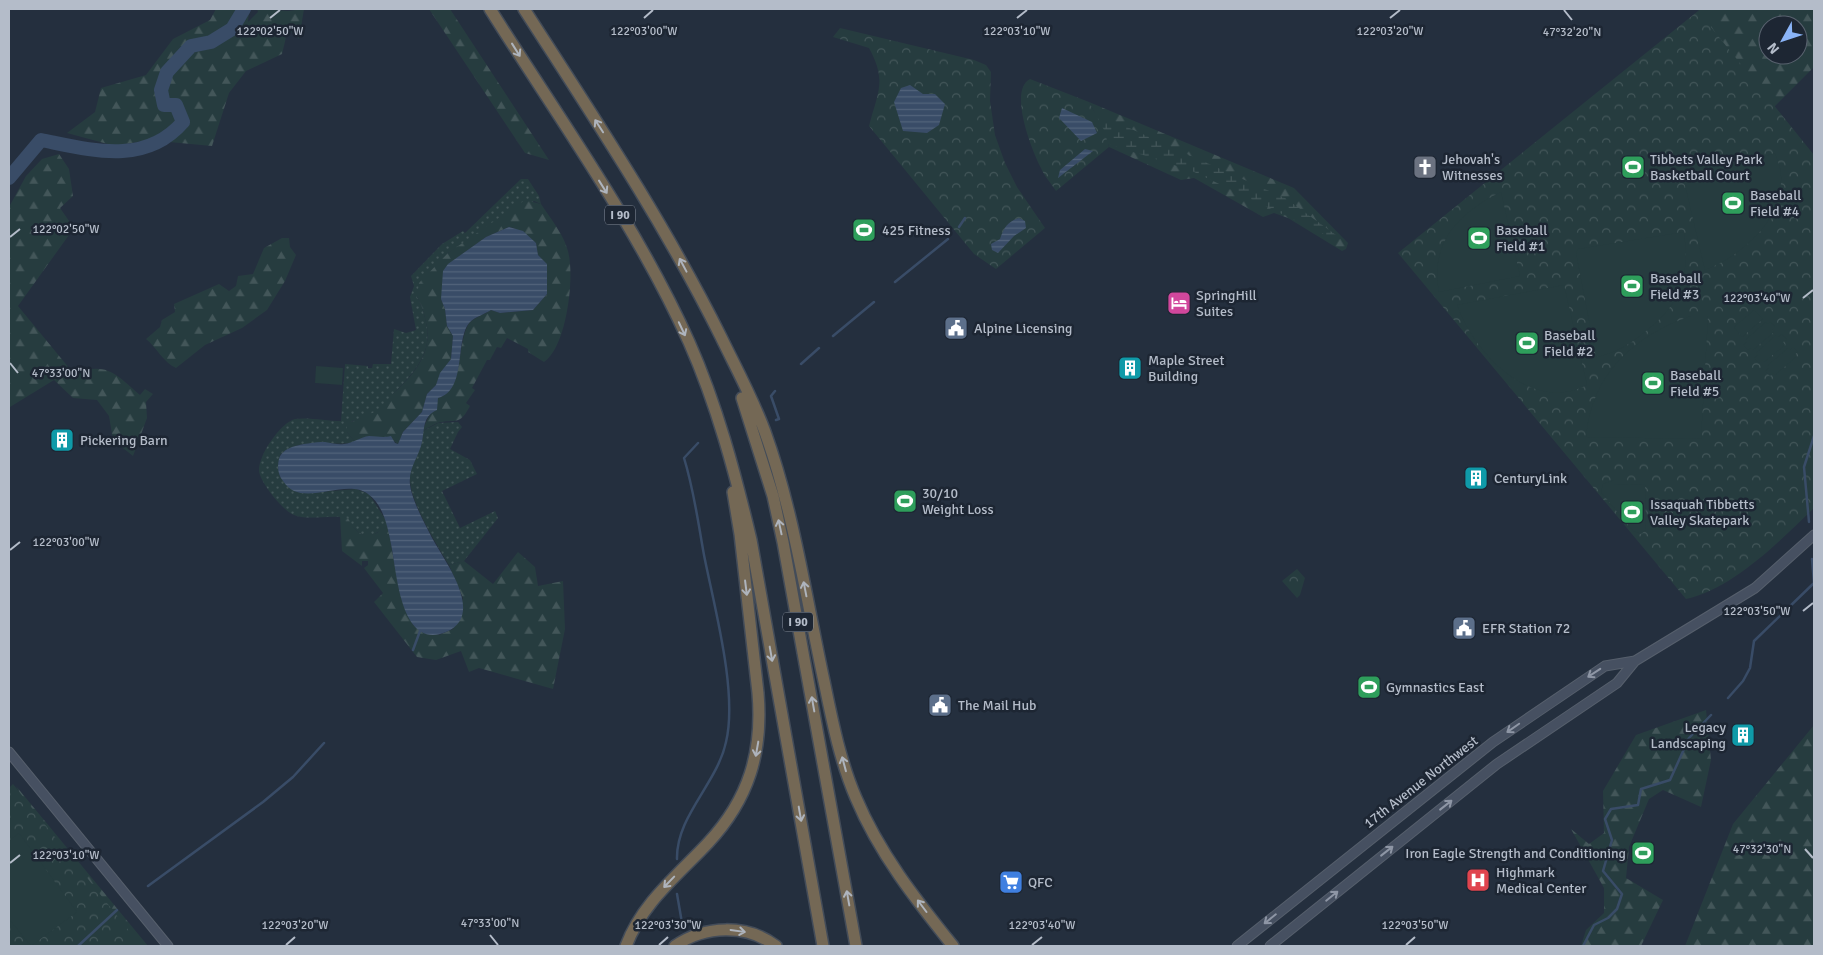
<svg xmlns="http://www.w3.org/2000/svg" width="1823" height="955" font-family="Signika,sans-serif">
<defs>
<pattern id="grass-dots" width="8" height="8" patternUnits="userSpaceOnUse" patternTransform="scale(1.25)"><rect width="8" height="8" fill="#263c3f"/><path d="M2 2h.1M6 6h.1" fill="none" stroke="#435659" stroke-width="1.8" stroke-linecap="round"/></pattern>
<pattern id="forest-firs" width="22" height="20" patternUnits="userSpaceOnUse" patternTransform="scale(1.25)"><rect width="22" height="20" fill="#263c3f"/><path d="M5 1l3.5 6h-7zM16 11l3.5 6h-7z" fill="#435659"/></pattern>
<pattern id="wetland-marsh" width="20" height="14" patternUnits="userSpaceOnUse" patternTransform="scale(1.25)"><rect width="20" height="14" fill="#263c3f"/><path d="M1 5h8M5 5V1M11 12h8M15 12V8" fill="none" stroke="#435659"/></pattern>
<pattern id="park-crowns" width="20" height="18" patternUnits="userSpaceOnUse" patternTransform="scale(1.25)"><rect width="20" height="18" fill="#263c3f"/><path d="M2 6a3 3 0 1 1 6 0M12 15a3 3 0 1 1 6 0" fill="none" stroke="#435659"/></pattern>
<pattern id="water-rules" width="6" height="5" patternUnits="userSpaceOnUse" patternTransform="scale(1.25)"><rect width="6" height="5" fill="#394c67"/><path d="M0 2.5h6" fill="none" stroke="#53647b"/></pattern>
</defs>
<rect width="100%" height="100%" fill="#242f3e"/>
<path fill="url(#grass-dots)" d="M521 179H528L539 196 541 204 534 201 448 253 417 297C422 305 424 313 426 322 433 353 415 371 395 392 392 395 391 398 389 402 381 412 364 419 352 421L347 432 355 442C331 447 300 436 280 455L278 467 280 477 307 493 356 489 369 494 387 522C373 543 358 538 347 518 331 514 307 521 294 515 283 511 260 482 259 471 258 456 280 423 295 419 308 417 327 421 341 421L345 364 368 366V368H372L373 364H391L394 329 406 333 416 330 410 297 414 286 411 276 442 244 463 231 465 233Z
M458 422 462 427 458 432 450 449 470 460 477 474 442 491 460 528 495 511 498 518 464 561 449 565C437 545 408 499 410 476 411 459 423 447 423 431L438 423Z"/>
<path fill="url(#forest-firs)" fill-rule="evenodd" d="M216 9H249L248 22 258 12 257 9 288 11 304 9 299 39 288 29 282 54 246 71 229 93 212 146 148 140 115 146 67 133 95 112 101 88 146 75 173 39 210 20Z
M429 9H450L549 160 525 153Z
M1700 9H1814V67L1750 131 1698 11ZM1768 25H1798V55H1768Z
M1089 102 1294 188 1348 243 1346 249 1342 251 1288 218 1274 213 1263 217 1194 178 1181 180 1109 147 1104 130Z
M59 154 69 169 73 196 60 208 74 228 18 306 74 374C106 361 116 374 140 395L145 389 153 394 146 402 147 418 133 456 113 440 109 416 97 400 73 398 54 380 10 407 9 406V207L26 176 42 159Z
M525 200 541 204C550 218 562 232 567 248 576 272 567 347 544 362L528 352V349L507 338 501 348 497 347 490 360H487L472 388 475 390 466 403 470 406C459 427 456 418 437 423 433 425 427 428 423 431 426 418 434 411 438 398 463 391 457 345 468 325 472 318 484 315 491 310L500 313 533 310 547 294V265L538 255 536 243 514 228 509 227 486 237 454 260 441 299 445 309 447 326 453 336 451 359 441 373 436 385 427 394 422 412 403 432 398 444 388 437 385 439 369 436 355 442 347 432V425C354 419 368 417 377 410 386 405 389 398 395 392 416 372 433 352 426 322 424 313 422 305 417 297L419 283 448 253Z
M282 238H289L290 247 296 255 285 281 267 310 242 328 205 345 176 368C163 362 157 348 146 339L160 327 162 320 175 312 174 304 219 284 229 291 236 286 238 276 253 274 264 248Z
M340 516 348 518C354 531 362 539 377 533L387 522C394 557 397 592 413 625L439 635 453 629 463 598 449 565 464 561 493 584 518 552 535 567 538 586 563 581 565 629 553 689 479 668 469 672 461 651 436 660 417 657 374 602 383 593 364 568 368 565V561H362V566L342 551Z
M1706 710 1711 760 1701 807 1663 790 1649 799 1629 847 1626 878 1663 900 1641 946H1581L1586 930 1604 913V888L1571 829 1589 844 1604 833 1603 791 1636 735Z
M1814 725V946H1685L1733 824Z
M16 786 148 946H49L24 802Z"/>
<path fill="url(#wetland-marsh)" d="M1058 96 1285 198 1336 235 1332 238 1190 170 1105 143Z"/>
<path fill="url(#park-crowns)" d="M1698 11 1814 155V508C1781 540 1733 589 1686 599L1398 253Z
M840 28 974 60 986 65 991 72 990 101 995 135 1005 163 1017 187 1045 228 996 269 974 254 869 126C878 91 887 81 869 48L833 37Z
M1030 79 1089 102 1104 130 1109 147 1056 191C1051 183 1044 176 1041 168 1032 151 1008 90 1030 79Z
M1297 569 1305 578 1300 595 1297 598 1282 581Z
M13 784 141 946H9V788Z"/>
<path fill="#263c3f" d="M1775 153C1777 160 1781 168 1781 176 1783 220 1743 255 1705 270L1684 181Z
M1642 158 1644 173 1624 176 1622 161Z
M1501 192 1520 276 1439 292C1429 243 1460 212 1501 192Z
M1684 232C1690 280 1680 306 1641 335 1627 346 1613 354 1596 357L1576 253 1578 249Z
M1564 285 1587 385C1531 414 1474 353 1457 305Z
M1754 310 1763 319 1742 337 1734 327Z
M1691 316H1708L1701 439 1586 437C1592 374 1633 336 1691 316Z
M1766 322 1767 324 1771 322 1775 327 1772 330 1774 332 1753 350 1751 348 1748 350 1743 345 1747 342 1745 340Z
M1782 334 1787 340 1783 342 1785 345 1764 362 1762 360 1759 363 1754 358 1758 355 1756 353 1776 335 1778 337Z
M1793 347 1798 352 1794 355 1796 357 1775 375 1773 373 1770 376 1765 371 1769 368 1767 366 1788 348 1790 350Z
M316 366 343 368 342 385 315 383Z
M1614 480V484L1645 485 1646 530 1641 534 1633 531 1601 492 1603 484Z
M19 833 77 912 31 946 9 919V841Z"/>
<path fill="url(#water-rules)" d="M910 85 923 94H935L945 104 939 125 927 133 903 131 894 102 901 88Z
M1062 108 1092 122 1097 133 1081 141 1059 118Z
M1085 149 1093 151 1058 178 1060 170Z
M1019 218 1025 221 1026 228 1014 236 998 253 992 250 991 244 1000 239C1004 228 1007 222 1019 218Z
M509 227 523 231 536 243 538 255 547 264V294L533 310 500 313 491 310C485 314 475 317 470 322 454 339 468 390 438 398L437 410C422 417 425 428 422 442 419 457 408 468 410 485 412 500 423 520 430 534 441 557 488 614 446 632 400 651 397 572 391 544 388 528 383 504 368 494 344 477 301 510 283 481 278 475 277 467 279 459 280 454 286 449 292 447 301 444 315 442 325 442 332 443 338 445 344 444 353 443 361 437 369 436 378 436 382 438 391 436L395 443 398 444 403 432 422 412 427 394 436 385 440 373 451 359 453 336 447 326 445 309 441 299 443 271 448 264 486 237Z"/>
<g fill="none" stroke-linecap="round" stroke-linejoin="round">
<path stroke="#394c67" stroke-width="2.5" d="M959 227 965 218
M895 282 948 239
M833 336 874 302
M801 364 819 348
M775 391 771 396 779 419 776 420
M1809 522 1804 467 1814 436
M413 650 420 631
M1728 698 1743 681 1750 668 1754 641 1814 583 1812 559
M677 859C676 816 717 784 726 742 738 692 714 606 704 555 698 522 694 490 684 458L698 443
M148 886 263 802 293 777 324 743
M677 894 682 923
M78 946 117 910
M1583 946 1594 925 1608 918 1617 909 1622 894 1603 871 1612 840 1605 819 1611 809 1638 805 1641 789 1670 780 1689 738 1711 715"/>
<path stroke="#394c67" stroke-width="14" d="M9 178 41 140C91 150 145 166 183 122L176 105H164L161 90 167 72 191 46 211 42 232 29 244 9"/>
<g stroke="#565f6c" stroke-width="11">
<path id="secondary" d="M9 752 168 946
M1237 946 1493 742 1605 666 1635 661
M1270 946 1497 764 1617 683 1635 661 1755 588 1814 535"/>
</g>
<g stroke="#434c59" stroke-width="14">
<path id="highway" d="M490 9C558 117 637 226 689 342 717 405 735 473 751 540L823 946
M524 9C593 116 664 222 721 337 736 368 753 399 765 432 794 513 806 598 824 681 832 720 840 761 856 798 879 853 916 900 953 946
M742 398 773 496 783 542 856 946
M626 946C642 903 677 876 708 843 749 799 763 752 758 693L740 534 733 492
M675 946C705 925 747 924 776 946"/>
</g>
<use href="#secondary" stroke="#465061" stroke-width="9"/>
<use href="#highway" stroke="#746855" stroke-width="11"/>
</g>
<defs><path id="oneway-shaft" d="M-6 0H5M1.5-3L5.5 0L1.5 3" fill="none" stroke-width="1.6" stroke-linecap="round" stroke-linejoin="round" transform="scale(1.25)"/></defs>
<g stroke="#aeb4bd">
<use href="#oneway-shaft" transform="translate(516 50) rotate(58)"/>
<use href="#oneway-shaft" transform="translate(599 126) rotate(-123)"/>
<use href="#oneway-shaft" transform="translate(603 187) rotate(58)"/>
<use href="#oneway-shaft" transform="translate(683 265) rotate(-118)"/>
<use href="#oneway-shaft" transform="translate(682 329) rotate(65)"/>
<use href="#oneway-shaft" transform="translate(780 527) rotate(-102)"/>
<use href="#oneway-shaft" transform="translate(746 588) rotate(83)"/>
<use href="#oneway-shaft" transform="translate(805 589) rotate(-101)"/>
<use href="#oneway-shaft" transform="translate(771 654) rotate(80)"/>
<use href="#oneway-shaft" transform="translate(813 704) rotate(-100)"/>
<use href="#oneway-shaft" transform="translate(757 749) rotate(100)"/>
<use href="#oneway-shaft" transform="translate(844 764) rotate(-105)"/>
<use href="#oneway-shaft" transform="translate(800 814) rotate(80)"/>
<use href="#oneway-shaft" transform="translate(669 882) rotate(134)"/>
<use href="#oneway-shaft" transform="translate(848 898) rotate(-100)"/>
<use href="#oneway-shaft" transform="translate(922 906) rotate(-127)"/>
<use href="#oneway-shaft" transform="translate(738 931) rotate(8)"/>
</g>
<g stroke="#8e96a5">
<use href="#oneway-shaft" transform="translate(1594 673) rotate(147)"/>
<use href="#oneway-shaft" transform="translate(1513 728) rotate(145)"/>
<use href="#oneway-shaft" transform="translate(1446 805) rotate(-38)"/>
<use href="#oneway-shaft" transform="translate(1387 851) rotate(-38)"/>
<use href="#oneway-shaft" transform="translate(1332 896) rotate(-39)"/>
<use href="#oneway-shaft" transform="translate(1270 919) rotate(141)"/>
</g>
<path fill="none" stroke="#b4bcc9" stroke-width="2" d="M1564 10 1572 20M270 18 280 10M644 18 653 10M1017 18 1027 10M1390 18 1400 10M10 237 20 229M1803 298 1813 290M10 363 18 373M10 550 20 542M1803 611 1813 603M1805 849 1813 858M10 863 20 855M490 935 498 945M286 945 295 937M659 945 668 937M1032 945 1042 937M1406 945 1415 937"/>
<defs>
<g id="church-square" transform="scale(1.25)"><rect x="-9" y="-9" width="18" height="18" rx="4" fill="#6b7280" stroke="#1d2633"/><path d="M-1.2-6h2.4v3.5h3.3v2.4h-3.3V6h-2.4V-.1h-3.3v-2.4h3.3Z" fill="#fff"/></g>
<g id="stadium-square" transform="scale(1.25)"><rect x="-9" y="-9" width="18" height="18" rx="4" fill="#2e9e5b" stroke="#1d2633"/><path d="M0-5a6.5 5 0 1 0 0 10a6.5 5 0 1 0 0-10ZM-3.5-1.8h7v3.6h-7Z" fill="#fff"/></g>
<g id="hotel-square" transform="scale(1.25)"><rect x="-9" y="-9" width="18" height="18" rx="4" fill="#d1479c" stroke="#1d2633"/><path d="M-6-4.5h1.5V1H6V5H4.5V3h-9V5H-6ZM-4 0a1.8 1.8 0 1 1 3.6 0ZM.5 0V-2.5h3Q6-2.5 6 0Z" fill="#fff"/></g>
<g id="civic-square" transform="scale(1.25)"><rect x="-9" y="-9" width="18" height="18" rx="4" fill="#5c6f8a" stroke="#1d2633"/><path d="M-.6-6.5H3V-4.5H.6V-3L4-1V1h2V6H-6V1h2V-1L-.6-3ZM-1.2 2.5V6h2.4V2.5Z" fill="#fff"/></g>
<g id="building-square" transform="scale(1.25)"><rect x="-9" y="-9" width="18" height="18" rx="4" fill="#0f9aa8" stroke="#1d2633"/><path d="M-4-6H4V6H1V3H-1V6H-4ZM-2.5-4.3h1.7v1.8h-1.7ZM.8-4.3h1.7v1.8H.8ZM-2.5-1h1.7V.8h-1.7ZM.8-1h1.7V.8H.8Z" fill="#fff"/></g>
<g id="hospital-square" transform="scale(1.25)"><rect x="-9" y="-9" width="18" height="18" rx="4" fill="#e0444e" stroke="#1d2633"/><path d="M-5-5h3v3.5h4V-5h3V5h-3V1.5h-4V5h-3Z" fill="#fff"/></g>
<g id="supermarket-square" transform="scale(1.25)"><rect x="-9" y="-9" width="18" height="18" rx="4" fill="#3f7fe0" stroke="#1d2633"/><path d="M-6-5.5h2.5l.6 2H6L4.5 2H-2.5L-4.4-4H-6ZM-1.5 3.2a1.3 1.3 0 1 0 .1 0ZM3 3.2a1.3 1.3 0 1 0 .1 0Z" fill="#fff"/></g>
</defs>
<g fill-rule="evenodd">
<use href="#church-square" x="1425" y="167"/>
<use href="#stadium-square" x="1633" y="167"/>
<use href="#stadium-square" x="1733" y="203"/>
<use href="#stadium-square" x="864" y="230"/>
<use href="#stadium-square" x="1479" y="238"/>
<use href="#stadium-square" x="1632" y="286"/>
<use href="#hotel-square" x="1179" y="303"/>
<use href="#civic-square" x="956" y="328"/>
<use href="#stadium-square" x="1527" y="343"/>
<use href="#building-square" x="1130" y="368"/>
<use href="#stadium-square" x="1653" y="383"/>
<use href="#building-square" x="62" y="440"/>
<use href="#building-square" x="1476" y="478"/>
<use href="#stadium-square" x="905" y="501"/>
<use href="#stadium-square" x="1632" y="512"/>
<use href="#civic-square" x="1464" y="628"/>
<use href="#stadium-square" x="1369" y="687"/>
<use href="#civic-square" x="940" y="705"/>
<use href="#building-square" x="1743" y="735"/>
<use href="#stadium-square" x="1643" y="853"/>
<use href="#hospital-square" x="1478" y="880"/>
<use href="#supermarket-square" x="1011" y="882"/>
</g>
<g text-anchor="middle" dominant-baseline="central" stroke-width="5" stroke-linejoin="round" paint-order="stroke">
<g fill="#1d2633" stroke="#878f9c" stroke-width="1">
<rect x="605" y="205.5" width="30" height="19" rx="4"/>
<rect x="783" y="612.5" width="30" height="19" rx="4"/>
</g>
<g font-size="12" font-weight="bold" fill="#b4bcc9">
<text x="620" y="215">I 90</text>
<text x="798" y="622">I 90</text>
</g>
<g font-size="14" fill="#b4bcc9" stroke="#1d2633" text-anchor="start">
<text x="1442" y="159">Jehovah's<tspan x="1442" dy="16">Witnesses</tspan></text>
<text x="1650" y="159">Tibbets Valley Park<tspan x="1650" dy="16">Basketball Court</tspan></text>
<text x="1750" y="195">Baseball<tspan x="1750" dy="16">Field #4</tspan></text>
<text x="882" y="230">425 Fitness</text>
<text x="1496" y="230">Baseball<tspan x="1496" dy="16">Field #1</tspan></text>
<text x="1650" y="278">Baseball<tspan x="1650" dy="16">Field #3</tspan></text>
<text x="1196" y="295">SpringHill<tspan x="1196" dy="16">Suites</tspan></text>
<text x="974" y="328">Alpine Licensing</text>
<text x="1544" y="335">Baseball<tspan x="1544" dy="16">Field #2</tspan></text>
<text x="1148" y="360">Maple Street<tspan x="1148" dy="16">Building</tspan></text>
<text x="1670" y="375">Baseball<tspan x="1670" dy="16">Field #5</tspan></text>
<text x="80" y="440">Pickering Barn</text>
<text x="1494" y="478">CenturyLink</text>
<text x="922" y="493">30/10<tspan x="922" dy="16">Weight Loss</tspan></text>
<text x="1650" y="504">Issaquah Tibbetts<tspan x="1650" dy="16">Valley Skatepark</tspan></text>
<text x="1482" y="628">EFR Station 72</text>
<text x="1386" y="687">Gymnastics East</text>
<text x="958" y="705">The Mail Hub</text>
<text x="1726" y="727" text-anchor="end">Legacy<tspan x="1726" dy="16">Landscaping</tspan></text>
<text x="1626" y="853" text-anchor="end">Iron Eagle Strength and Conditioning</text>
<text x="1496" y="872">Highmark<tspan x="1496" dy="16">Medical Center</tspan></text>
<text x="1028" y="882">QFC</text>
</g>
<g font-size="14" fill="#b4bcc9" stroke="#1d2633">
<text transform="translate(1421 782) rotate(-38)">17th Avenue Northwest</text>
</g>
</g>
<g font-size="12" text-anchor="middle" fill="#b4bcc9" stroke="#1d2633" stroke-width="5" stroke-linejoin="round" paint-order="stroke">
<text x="270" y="35">122°02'50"W</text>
<text x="644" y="35">122°03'00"W</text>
<text x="1017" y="35">122°03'10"W</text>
<text x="1390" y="35">122°03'20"W</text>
<text x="1572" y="36">47°32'20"N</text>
<text x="66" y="233">122°02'50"W</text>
<text x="1757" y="302">122°03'40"W</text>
<text x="61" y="377">47°33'00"N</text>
<text x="66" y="546">122°03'00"W</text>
<text x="1757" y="615">122°03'50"W</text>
<text x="1762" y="853">47°32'30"N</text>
<text x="66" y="859">122°03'10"W</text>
<text x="490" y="927">47°33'00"N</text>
<text x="295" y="929">122°03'20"W</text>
<text x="668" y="929">122°03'30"W</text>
<text x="1042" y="929">122°03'40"W</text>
<text x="1415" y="929">122°03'50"W</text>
</g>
<rect width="1823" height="955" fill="none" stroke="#b4bcc9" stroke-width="20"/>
<g transform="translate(1783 40) rotate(230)"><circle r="24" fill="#1d2633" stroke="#59626f"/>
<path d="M0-4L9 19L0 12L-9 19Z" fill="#8ab4f8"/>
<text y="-8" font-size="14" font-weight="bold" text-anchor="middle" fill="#b4bcc9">N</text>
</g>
</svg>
